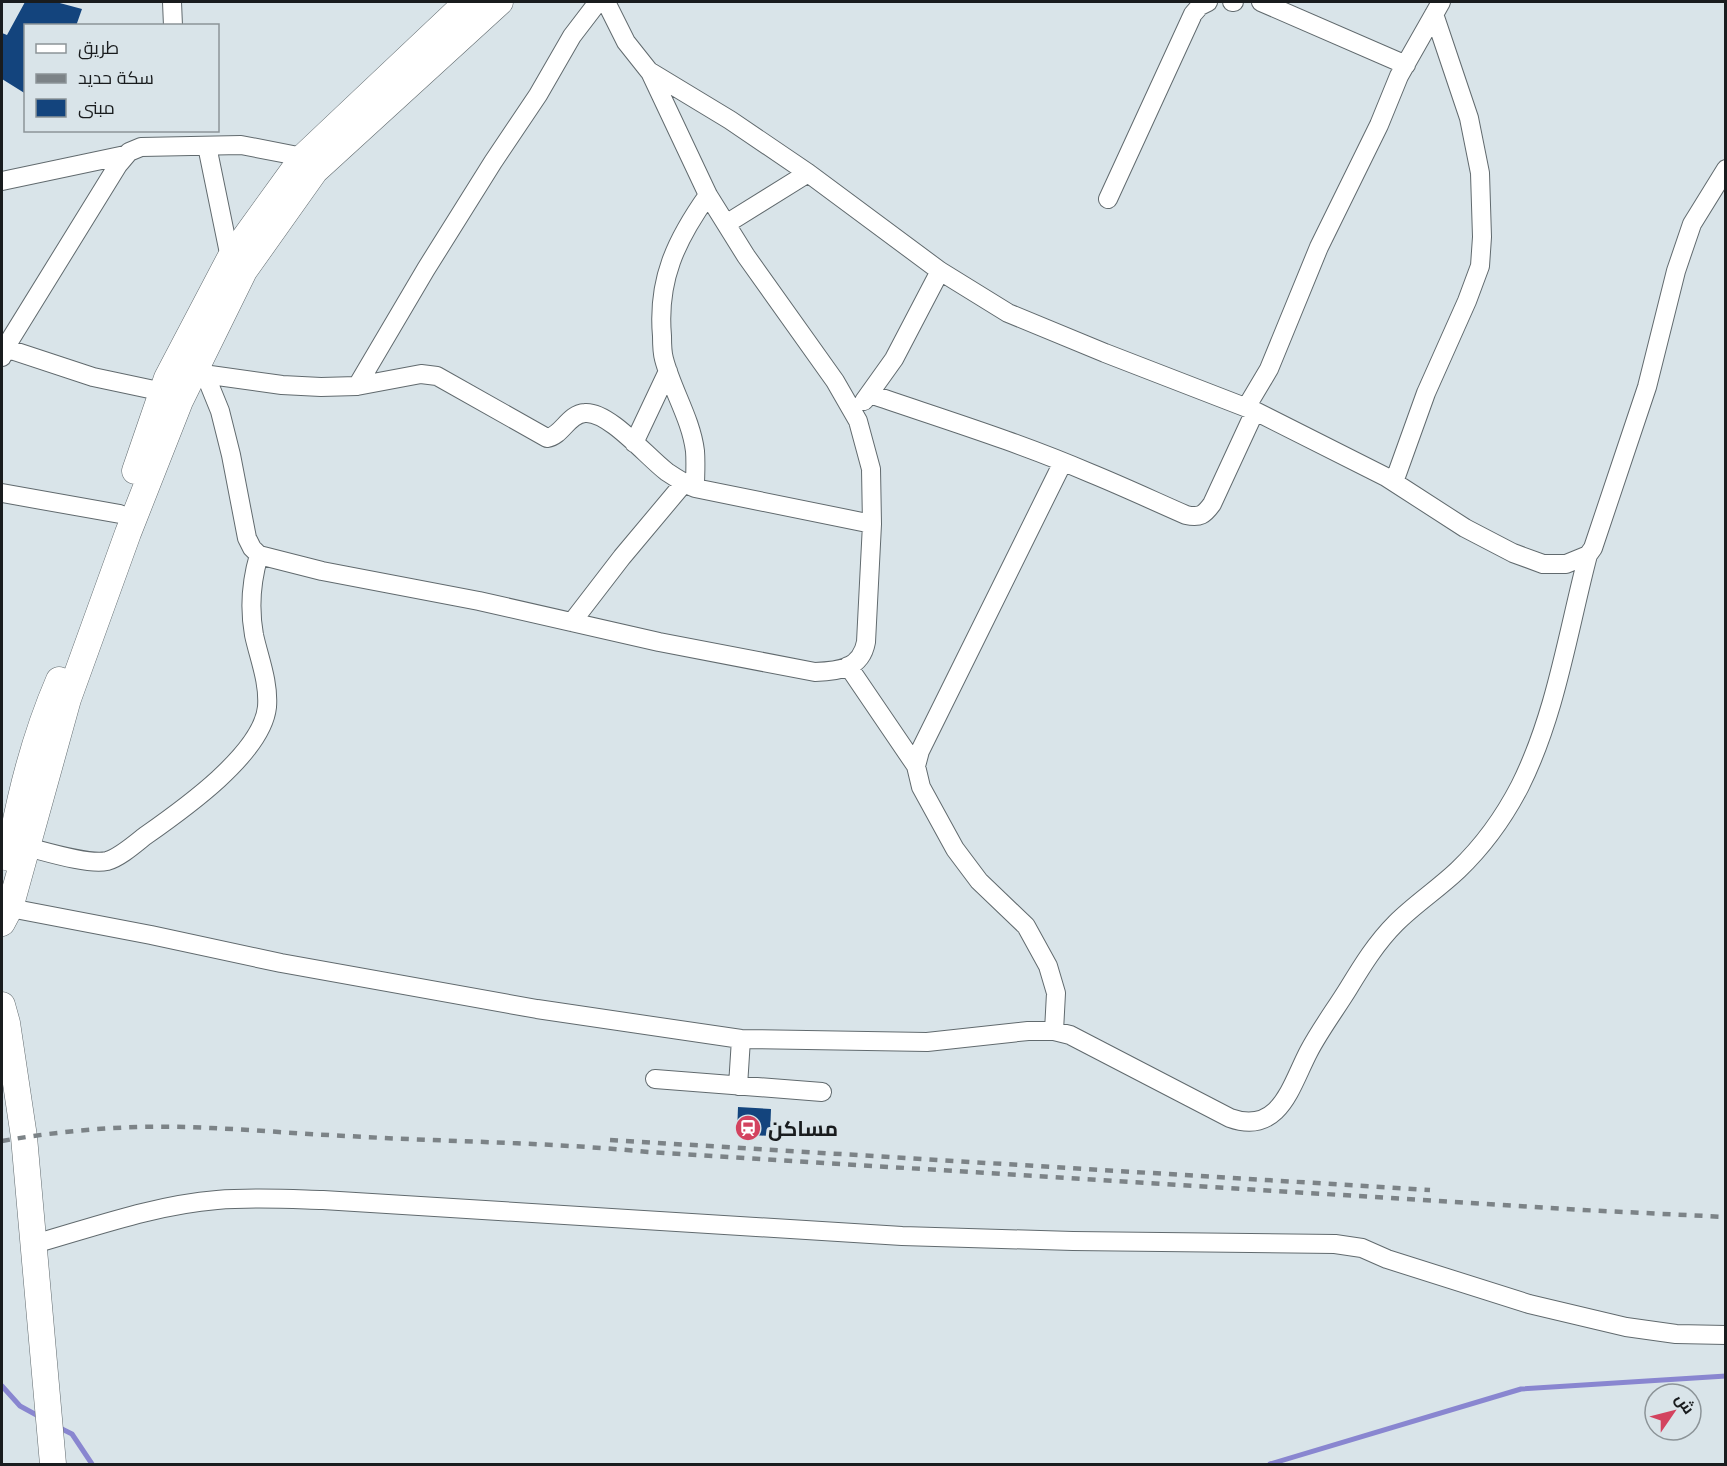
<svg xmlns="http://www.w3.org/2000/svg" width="1727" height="1466" font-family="Mulish,Cairo,sans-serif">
<rect width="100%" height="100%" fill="#d9e4e9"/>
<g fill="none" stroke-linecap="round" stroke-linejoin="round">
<path stroke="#8986d0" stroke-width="5" d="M2 1386 20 1406 42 1418
M58 1427 72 1434 92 1464
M1270 1464 1521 1389 1726 1376"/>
</g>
<path fill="#13447d" d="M25 2H56L82 9 76 26H26V94L2 79V33L7 35Z
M738 1107 771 1109 770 1136 737 1134Z"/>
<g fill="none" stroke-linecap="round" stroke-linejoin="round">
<g stroke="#616a6e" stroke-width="20">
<path id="street" d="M172 2 173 26
M606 2 626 42 649 71 730 120 808 173 940 271 1008 313 1105 353 1255 411 1386 477 1465 528 1513 553 1543 564H1566L1588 555 1593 548 1647 387 1676 271 1692 224 1726 169
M1232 2H1234
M1261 2 1406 65
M207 146 230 258
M2 181 125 155
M1108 199 1193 14 1200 6 1208 2
M726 224 808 173
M2 347 93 377 173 394
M2 357 5 348 118 165 129 152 141 147 241 145 303 157
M196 373 282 385 321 387 357 386 421 374 437 376 547 438C562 436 568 414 585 413 609 411 647 457 667 472 676 478 685 484 695 488L872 524
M205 374 220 411 231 455 247 538 252 548 259 555 322 571 479 601 659 642 815 672C839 671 861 669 866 642L872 524 871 469 858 421 835 381 746 256 708 195 650 72
M357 386 426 269 493 162 538 95 572 36 598 2
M870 394C943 419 1018 442 1090 473 1122 486 1154 501 1186 515 1200 518 1204 515 1212 504L1255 411
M864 401 894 359 940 271
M1247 406 1269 369 1319 247 1379 125 1399 76 1441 2
M634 443 668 371
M1394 482 1426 393 1467 301 1480 266 1482 237 1480 173 1469 118 1434 14
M695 488C695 476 696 463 695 451 691 419 672 390 664 359 662 352 662 344 662 336 657 280 676 240 708 195
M2 493 120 514
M572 622 622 557 684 483
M848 666 916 766
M27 847C47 852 88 865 107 861 119 858 135 844 145 836 182 810 262 754 267 707 269 682 259 658 254 635 249 607 251 582 259 555
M10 908 151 935 281 963 537 1009 741 1039 927 1042 1028 1031H1054L1070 1035 1230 1118C1280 1136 1291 1085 1309 1051 1320 1030 1335 1010 1348 989 1362 966 1376 943 1396 923 1415 904 1438 889 1458 870 1483 846 1504 817 1520 786 1556 714 1568 631 1588 555
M1054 1031 1056 993 1048 966 1026 926 979 881 955 849 921 787 916 766 920 751 1063 462
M655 1079 822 1092
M738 1086 741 1039
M34 1244C94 1227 155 1205 217 1200 252 1197 288 1199 323 1200L902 1236 1073 1241 1335 1244 1362 1248 1387 1259 1529 1304 1626 1327 1676 1334 1726 1335"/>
</g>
<g stroke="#616a6e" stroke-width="27">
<path id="secondary" d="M135 471 167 378 230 258 303 157 467 2
M9 858C19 797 34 738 59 680
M2 923 10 908 68 699 128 533 180 401 244 271 315 171 500 2
M2 1005 7 1023 24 1137 53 1464"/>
</g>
<use href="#street" stroke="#fff" stroke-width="18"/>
<use href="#secondary" stroke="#fff" stroke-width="26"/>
<path stroke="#7c8387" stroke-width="4.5" stroke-dasharray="8 8" stroke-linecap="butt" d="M610 1140 1430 1190
M2 1141C70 1129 142 1124 211 1128 256 1130 302 1134 347 1136 447 1142 548 1142 648 1152L1583 1210 1726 1217"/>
</g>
<defs>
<g id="station-disc" transform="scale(1.35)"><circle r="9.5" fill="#d3435f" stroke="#d9e4e9"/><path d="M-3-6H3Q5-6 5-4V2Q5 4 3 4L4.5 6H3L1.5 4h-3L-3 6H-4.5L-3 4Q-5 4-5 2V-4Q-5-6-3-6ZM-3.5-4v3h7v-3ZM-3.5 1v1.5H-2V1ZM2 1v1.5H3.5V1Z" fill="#fff"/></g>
</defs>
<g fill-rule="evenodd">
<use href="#station-disc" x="748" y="1128"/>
</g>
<g text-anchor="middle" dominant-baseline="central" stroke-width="6" stroke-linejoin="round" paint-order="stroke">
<g font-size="21" font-weight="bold" fill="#191c1e" stroke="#d9e4e9" text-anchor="start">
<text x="768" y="1128">مساكن</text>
</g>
</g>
<rect width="1727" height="1466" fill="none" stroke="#191c1e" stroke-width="6"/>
<rect x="24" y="24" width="195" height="108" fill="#d9e4e9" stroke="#8c9498" stroke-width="1.5"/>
<rect x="36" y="44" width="30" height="9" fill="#ffffff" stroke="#8c9498" stroke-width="1.5"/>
<text x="78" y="54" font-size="18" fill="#191c1e">طريق</text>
<rect x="36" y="74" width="30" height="9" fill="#7c8387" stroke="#8c9498" stroke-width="1.5"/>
<text x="78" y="84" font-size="18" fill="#191c1e">سكة حديد</text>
<rect x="36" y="99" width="30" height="18" fill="#13447d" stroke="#8c9498" stroke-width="1.5"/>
<text x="78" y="114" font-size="18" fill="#191c1e">مبنى</text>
<g transform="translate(1673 1412) rotate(55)"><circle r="28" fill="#d9e4e9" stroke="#8c9498" stroke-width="1.5"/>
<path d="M0-4.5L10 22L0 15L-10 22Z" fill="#d3435f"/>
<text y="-9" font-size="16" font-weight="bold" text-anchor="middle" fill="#191c1e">ش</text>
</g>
</svg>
